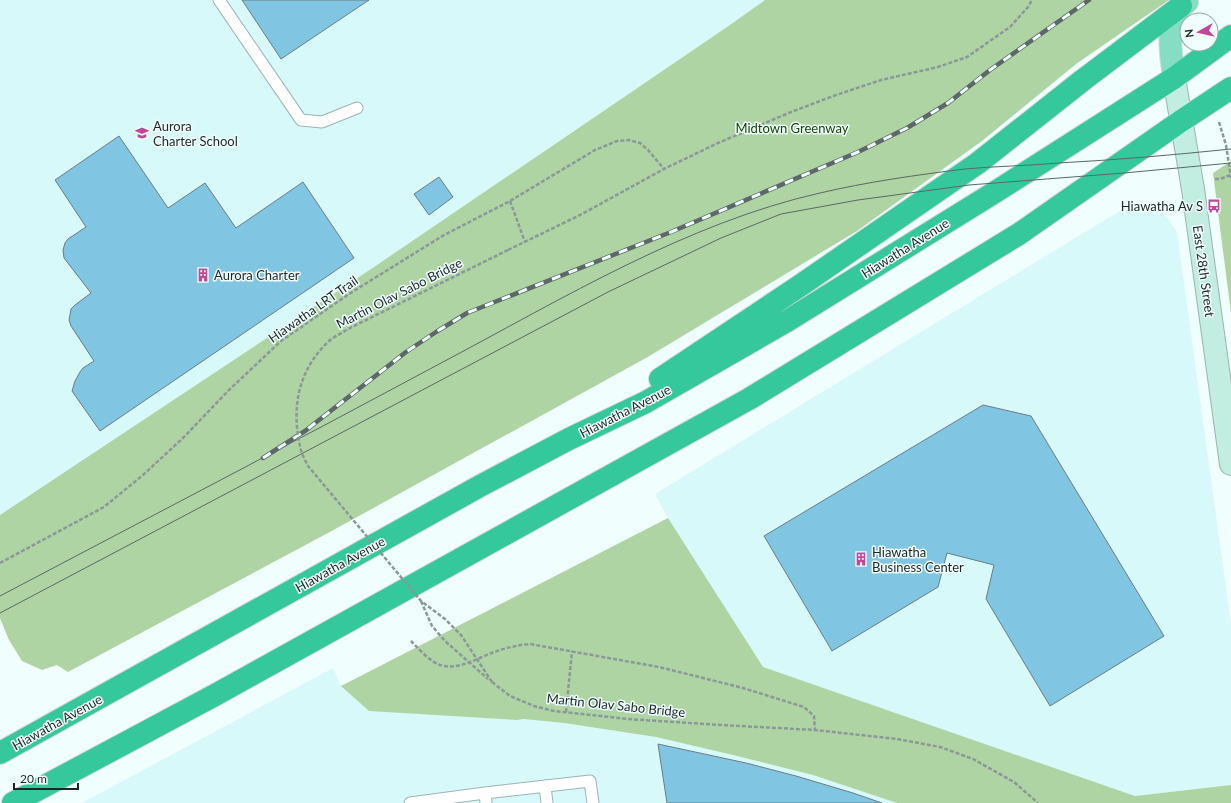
<svg xmlns="http://www.w3.org/2000/svg" width="1231" height="803" font-family="Lato,sans-serif">
<rect width="100%" height="100%" fill="#f0fefe"/>
<path fill="#d8f9f9" d="M0 0H765L727 27 374 267 0 515Z
M1149 208 1167 217 1177 232 1231 624V785L1135 796 762 667 668 518 655 494 1103 221 1124 209Z
M333 668 341 686 517 720 524 719 564 723 656 737 737 756 813 775 897 803H82Z"/>
<path fill="#aed4a4" d="M765 0H1169L1076 64 982 141 857 231 646 358 328 533 68 672 57 665 42 670 22 661 9 640 0 618V515L374 267 727 27Z
M1231 161V313L1213 173Z
M668 518 763 667 1135 796 1231 785V803H897L813 775 737 756 656 737 564 723 524 719 517 720 369 711 341 686Z"/>
<path fill="#80c6e3" stroke="#6b7c84" d="M242 0H369L281 59Z
M119 136 168 208 205 183 236 228 303 182 354 258 100 431 72 391 75 381 80 372 83 368 94 361 71 326 69 320 70 315 71 309 75 305 91 293 64 258 63 250 65 243 68 239 86 227 55 180Z
M439 177 453 197 429 215 414 194Z
M983 405 1031 416 1164 636 1050 706 986 599 994 565 947 553 938 587 832 651 764 536Z
M658 744 746 763 796 776 853 793 882 803H667Z"/>
<g fill="none" stroke-linecap="round" stroke-linejoin="round">
<g stroke="#9db3b3" stroke-width="13">
<path id="lane" d="M219 0 301 120 322 122 357 108
M545 786 547 803
M485 793 590 781 593 803
M410 803 485 793 486 803"/>
</g>
<g stroke="#9db3b3" stroke-width="24">
<path id="secondary" d="M1174 78 1193 189 1231 464"/>
</g>
<g stroke="#d6d8d8" stroke-width="24">
<path id="primary" d="M1174 78C1171 53 1163 19 1187 2"/>
</g>
<g stroke="#d6d8d8" stroke-width="24">
<path id="highway" d="M660 379 801 285 978 163 1083 80 1181 6
M0 753 480 486 569 439 646 402 787 321 992 194 1174 78 1231 36
M13 803 215 695 749 399 1019 234 1181 121 1231 88"/>
</g>
<path stroke="#8c9898" stroke-width="2.5" stroke-dasharray="4 2" stroke-linecap="butt" d="M1219 122 1226 145 1231 178
M1215 179H1220L1231 175
M510 201 525 242
M508 250 582 214 664 169 718 143 791 112 836 95 881 80 938 67 967 57 1010 27 1028 7 1032 0
M0 563 104 507 143 475 183 438 229 390 281 341 349 294 444 235 510 201 595 150 617 141 629 140 640 143 648 150 664 169
M411 641C419 649 429 661 440 665 457 671 478 658 494 652 506 648 517 645 530 644L659 667 743 688 804 707 814 716 815 730
M492 682 510 696 534 706 554 711 628 719 721 725 815 730 897 739 940 747 973 759 1014 782 1038 803
M566 712 572 651"/>
<use href="#lane" stroke="#fff" stroke-width="11"/>
<use href="#secondary" stroke="#c2eee1" stroke-width="22"/>
<use href="#primary" stroke="#85dec4" stroke-width="22"/>
<use href="#highway" stroke="#34c89c" stroke-width="22"/>
<path stroke="#5d6767" stroke-width="1" d="M0 596C148 518 296 441 443 362 562 299 687 223 820 193 867 182 916 175 965 169 996 166 1027 166 1058 163 1116 160 1173 155 1231 149
M0 613 608 292 721 238 781 214 858 200 969 185 1124 173 1231 163"/>
<g stroke="#5d6767" stroke-width="4.5">
<path id="rail" d="M263 458 305 431 406 352 436 332 467 313 671 232 858 152 907 128 948 103 990 70 1089 0"/>
</g>
<use href="#rail" stroke="#f0fefe" stroke-width="3" stroke-dasharray="9" stroke-linecap="butt"/>
<path stroke="#8c9898" stroke-width="2.5" stroke-dasharray="4 2" stroke-linecap="butt" d="M421 601 432 626 445 641 488 679
M492 682 461 635 445 619 421 601 308 466C305 460 301 453 300 446 291 406 299 369 329 341 335 336 342 333 348 329L508 250"/>
</g>
<defs>
<g id="school-bare" transform="scale(1.08)"><path d="M0-5L7-2L0 1L-7-2ZM-4 1L0 2.5L4 1V4Q0 6-4 4Z" fill="#c24798" stroke="#f0fefe" stroke-width="2.5" paint-order="stroke"/></g>
<g id="bus-bare" transform="scale(1.08)"><path d="M-5-6H5V4H4V6H2V4H-2V6H-4V4H-5ZM-3.5-4V0h7V-4ZM-3.5 1.2v1.5H-2V1.2ZM2 1.2v1.5H3.5V1.2Z" fill="#c24798" stroke="#f0fefe" stroke-width="2.5" paint-order="stroke"/></g>
<g id="building-bare" transform="scale(1.08)"><path d="M-4-6H4V6H1V3H-1V6H-4ZM-2.5-4.3h1.7v1.8h-1.7ZM.8-4.3h1.7v1.8H.8ZM-2.5-1h1.7V.8h-1.7ZM.8-1h1.7V.8H.8Z" fill="#c24798" stroke="#f0fefe" stroke-width="2.5" paint-order="stroke"/></g>
</defs>
<g fill-rule="evenodd">
<use href="#school-bare" x="142" y="133"/>
<use href="#bus-bare" x="1214" y="206"/>
<use href="#building-bare" x="203" y="275"/>
<use href="#building-bare" x="861" y="559"/>
</g>
<g text-anchor="middle" dominant-baseline="central" stroke-width="3" stroke-linejoin="round" paint-order="stroke">
<g font-size="13" fill="#1e2626" stroke="#f0fefe" text-anchor="start">
<text x="153" y="126">Aurora<tspan x="153" dy="15">Charter School</tspan></text>
<text x="1203" y="206" text-anchor="end">Hiawatha Av S</text>
<text x="214" y="275">Aurora Charter</text>
<text x="872" y="552">Hiawatha<tspan x="872" dy="15">Business Center</tspan></text>
</g>
<g font-size="13" fill="#134500" stroke="#f0fefe">
<text x="792" y="128">Midtown Greenway</text>
</g>
<g font-size="13" fill="#1e2626" stroke="#f0fefe">
<text transform="translate(905 248) rotate(-32)">Hiawatha Avenue</text>
<text transform="translate(1204 271) rotate(82)">East 28th Street</text>
<text transform="translate(399 293) rotate(-27)">Martin Olav Sabo Bridge</text>
<text transform="translate(313 309) rotate(-35)">Hiawatha LRT Trail</text>
<text transform="translate(625 411) rotate(-27)">Hiawatha Avenue</text>
<text transform="translate(340 564) rotate(-29)">Hiawatha Avenue</text>
<text transform="translate(616 705) rotate(6)">Martin Olav Sabo Bridge</text>
<text transform="translate(57 722) rotate(-29)">Hiawatha Avenue</text>
</g>
</g>
<g transform="translate(1199 32) rotate(262)"><circle r="19" fill="#f0fefe" stroke="#9ca8a8"/>
<path d="M0-3L7 15L0 10L-7 15Z" fill="#c24798"/>
<text y="-6" font-size="11" font-weight="bold" text-anchor="middle" fill="#1e2626">N</text>
</g>
<path d="M14 783v6h64v-6" fill="none" stroke="#1e2626" stroke-width="2"/>
<text x="20" y="783" font-size="12" fill="#1e2626" stroke="#f0fefe" stroke-width="3" paint-order="stroke">20 m</text>
</svg>
